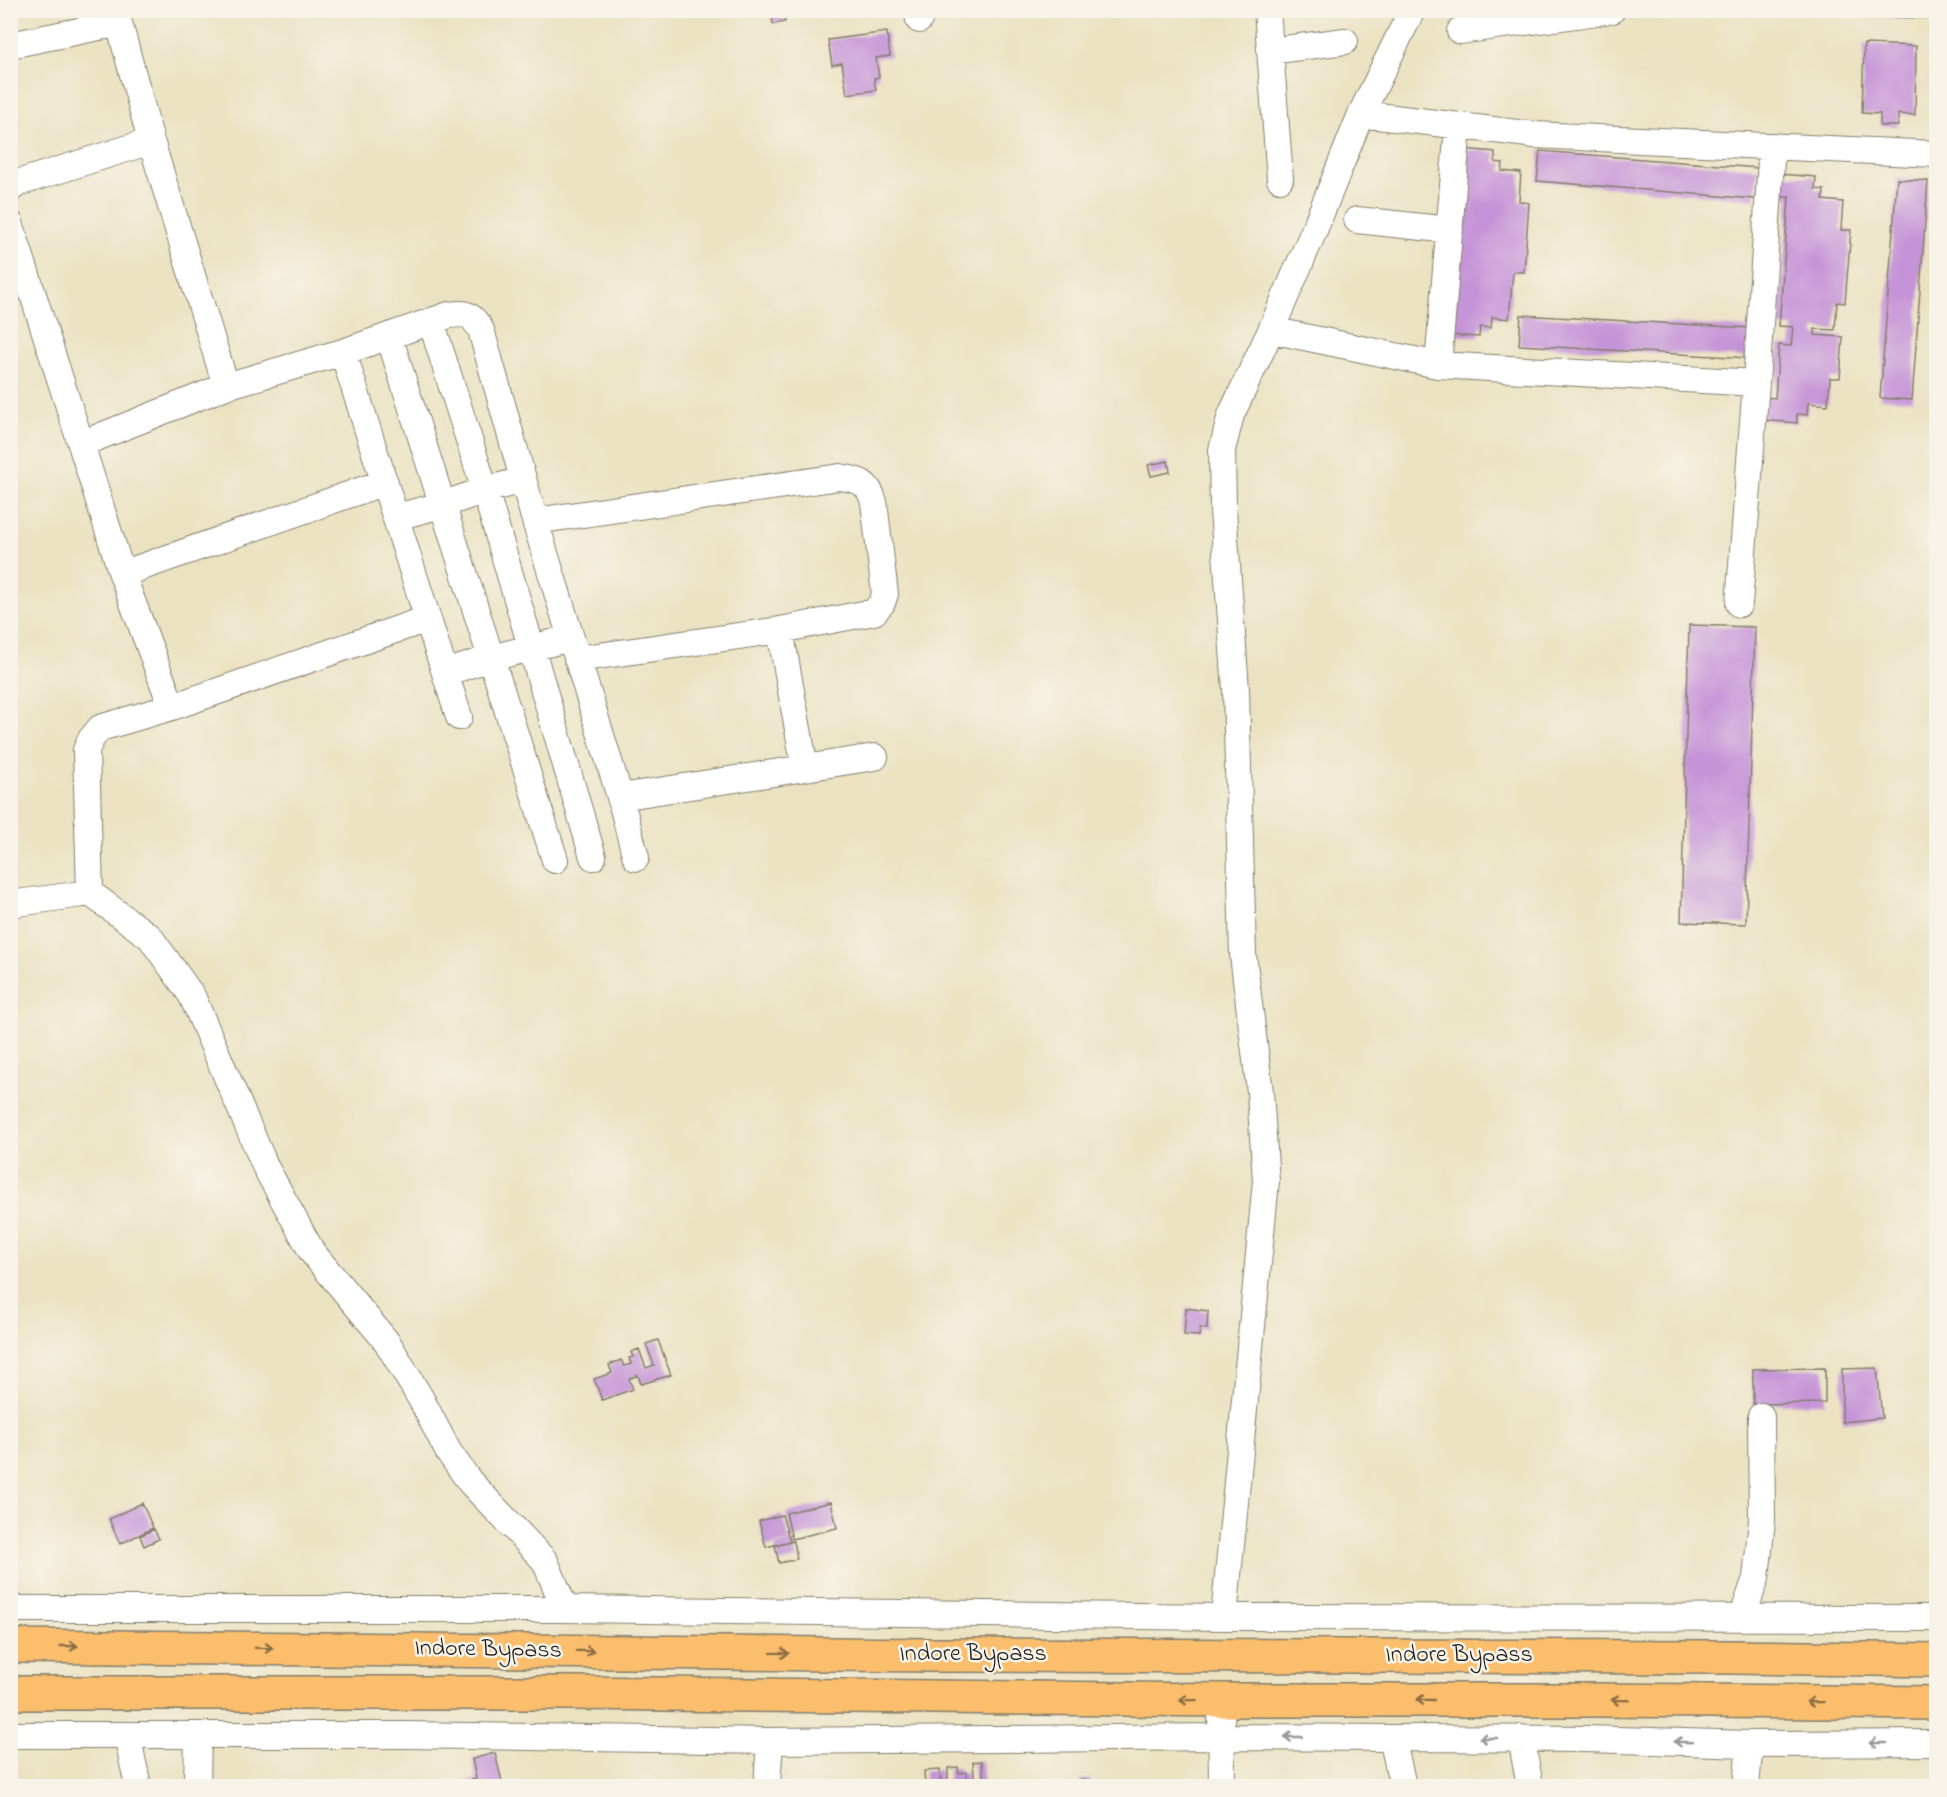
<svg xmlns="http://www.w3.org/2000/svg" width="1947" height="1797" font-family="'Indie Flower',sans-serif">
<rect width="100%" height="100%" fill="#f7f3e8"/>
<filter id="ink" filterUnits="userSpaceOnUse"><feTurbulence type="fractalNoise" baseFrequency=".0167" numOctaves="2"/><feDisplacementMap in="SourceGraphic" scale="12" xChannelSelector="R" yChannelSelector="G"/><feConvolveMatrix kernelMatrix="1 2 1 2 8 2 1 2 1" color-interpolation-filters="sRGB"/></filter>
<filter id="wash" filterUnits="userSpaceOnUse"><feTurbulence type="fractalNoise" baseFrequency=".008" numOctaves="4" result="noise"/><feDisplacementMap in="SourceGraphic" scale="24" xChannelSelector="R" yChannelSelector="G"/><feGaussianBlur stdDeviation="1.35" result="paint"/><feColorMatrix in="noise" values="0 0 0 0 0 0 0 0 0 0 0 0 0 0 0 0 0 1.4 0 .05"/><feComposite in="paint" operator="in"/></filter>
<g filter="url(#wash)">
<rect width="100%" height="100%" fill="#ebe2c1"/>
<g id="blocks">
<path fill="#c593d7" d="M771 10H812V13L784 17 785 22 773 24Z
M1874 10H1936V18L1874 17Z
M887 32 890 56 876 58 879 77 874 78 876 90 847 94 842 63 832 65 828 40Z
M1864 44 1916 46 1915 115 1898 114V126H1880V114L1862 113Z
M1464 149 1495 152V162L1503 163 1502 171 1521 173 1519 201 1529 203 1524 272H1513L1509 319 1492 317 1491 328 1480 327 1479 337 1449 335Z
M1540 151 1758 168 1755 199 1537 181Z
M1779 174 1816 177 1815 189 1824 190 1823 200 1843 202 1841 230H1851L1845 303 1837 302 1835 330 1815 329V335L1843 337 1840 378H1830L1828 405 1808 403 1807 415 1797 414V423L1762 420 1764 397 1775 398 1779 345 1791 346 1793 327 1779 326 1789 197H1777Z
M1897 179 1928 181 1912 400 1880 398Z
M1521 315 1750 328 1749 358 1519 345Z
M1168 461 1170 472 1151 476 1148 465Z
M1689 625 1755 627 1746 924 1681 922Z
M1186 1308 1208 1311 1207 1329 1200 1328 1199 1336 1184 1335Z
M658 1340 671 1375 641 1384 638 1375 629 1379 633 1389 602 1400 594 1379 612 1373 609 1365 621 1360 624 1366 631 1364 629 1358 633 1357 631 1352 639 1349 646 1368 654 1365 646 1344Z
M1825 1368V1403L1753 1404V1369Z
M1877 1368 1882 1418 1842 1422V1369Z
M831 1502 837 1528 792 1539 786 1513Z
M142 1503 153 1528 120 1544 109 1519Z
M782 1515 790 1541 766 1547 759 1521Z
M154 1529 159 1539 144 1546 140 1536Z
M794 1541 797 1559 779 1563 775 1546Z
M495 1753 503 1786H464L463 1782 476 1779 472 1759Z
M982 1761 984 1786H975L973 1762Z
M958 1767 959 1773 967 1772 968 1786H948V1768Z
M940 1770 941 1786H925L924 1771Z
M1080 1780H1091V1786H1080Z"/>
</g>
</g>
<g filter="url(#ink)">
<use href="#blocks" fill-opacity="0" stroke="#847f6e" stroke-width="1.5"/>
<g fill="none" stroke-linecap="round" stroke-linejoin="round">
<g stroke="#847f6e" stroke-width="28">
<path id="minor" d="M918 10 919 20
M1267 10 1280 179
M119 23 151 141 226 386 343 352 449 315C467 313 471 313 481 330L535 521 620 797 636 858
M1460 31 1612 10
M10 45 119 23 115 10
M1270 51 1345 41
M1361 114 1535 135 1936 154
M10 189 18 183 151 141
M1357 220 1450 230
M10 223 81 444 226 386
M431 321 485 490 523 480
M1271 330 1438 365 1756 383 1739 604
M389 336 555 860
M343 352 459 717
M1438 365 1458 126
M1756 383 1772 146
M81 444 122 574
M385 482 122 574 172 707 427 619
M396 517 442 505 485 490 593 857
M535 521 840 477C860 480 868 482 874 502L885 594 882 603 874 612 780 630 577 659
M445 673 491 658 571 638
M805 768 875 757
M620 797 805 768 780 630
M90 893 86 750 91 739 100 728 172 707
M10 904 90 893 150 937 192 996 266 1168 312 1252 387 1342 421 1399 448 1451 470 1482 545 1561 565 1609
M10 1609H565L1224 1617 1936 1618
M1224 1617 1266 1181 1260 1092 1243 955 1236 690 1223 510 1222 450 1231 415 1271 330 1313 233 1361 114 1412 10
M1742 1618 1756 1578 1762 1520 1761 1416
M1221 1700 1222 1786
M10 1735H405L770 1741 1220 1737 1586 1739 1750 1744 1936 1743
M127 1735 138 1786
M1392 1738 1403 1786
M1521 1738 1530 1786
M197 1786 198 1735
M767 1786 770 1741
M1746 1786 1750 1744"/>
</g>
<g stroke="#847f6e" stroke-width="36">
<path id="highway" d="M10 1646 930 1655 1730 1657 1936 1660
M10 1693H572L1221 1700H1602L1936 1703"/>
</g>
<use href="#minor" stroke="#fff" stroke-width="26"/>
<use href="#highway" stroke="#fabe6d" stroke-width="33"/>
</g>
<defs><path id="oneway-shaft" d="M-6 0H5M1.5-3L5.5 0L1.5 3" fill="none" stroke-width="1.6" stroke-linecap="round" stroke-linejoin="round" transform="scale(1.5)"/></defs>
<g stroke="#8b6d44">
<use href="#oneway-shaft" transform="translate(69 1646)"/>
<use href="#oneway-shaft" transform="translate(264 1648) rotate(1)"/>
<use href="#oneway-shaft" transform="translate(585 1651) rotate(1)"/>
<use href="#oneway-shaft" transform="translate(780 1653) rotate(1)"/>
<use href="#oneway-shaft" transform="translate(1188 1700) rotate(-179)"/>
<use href="#oneway-shaft" transform="translate(1425 1700) rotate(180)"/>
<use href="#oneway-shaft" transform="translate(1620 1700) rotate(-179)"/>
<use href="#oneway-shaft" transform="translate(1815 1702) rotate(-179)"/>
</g>
<g stroke="#999">
<use href="#oneway-shaft" transform="translate(1293 1737) rotate(-180)"/>
<use href="#oneway-shaft" transform="translate(1488 1738) rotate(-180)"/>
<use href="#oneway-shaft" transform="translate(1683 1742) rotate(-178)"/>
<use href="#oneway-shaft" transform="translate(1878 1743) rotate(180)"/>
</g>
</g>
<g text-anchor="middle" dominant-baseline="central" stroke-width="5" stroke-linejoin="round" paint-order="stroke">
<g font-size="24" fill="#1c1c1c" stroke="#f7f3e8">
<text transform="translate(488 1650) rotate(1)">Indore Bypass</text>
<text x="973" y="1654">Indore Bypass</text>
<text x="1459" y="1655">Indore Bypass</text>
</g>
</g>
<rect width="1947" height="1797" fill="none" stroke="#f7f3e8" stroke-width="36"/>
</svg>
